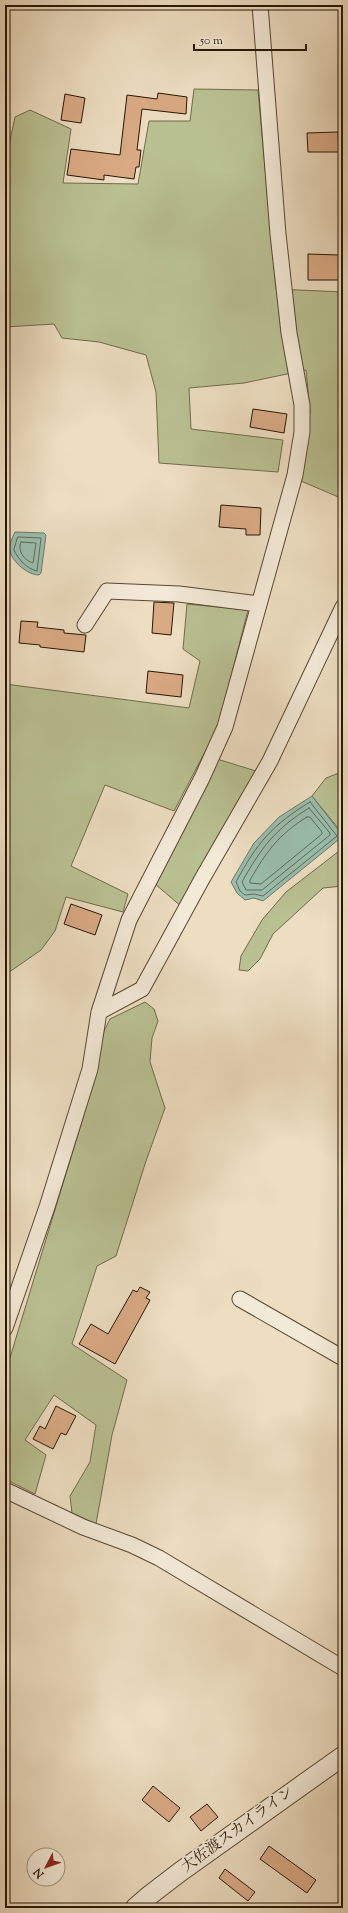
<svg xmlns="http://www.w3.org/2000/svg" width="348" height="1913" font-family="'Sorts Mill Goudy','Noto Serif JP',serif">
<rect width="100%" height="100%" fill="#edddc1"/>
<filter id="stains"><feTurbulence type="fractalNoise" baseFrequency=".005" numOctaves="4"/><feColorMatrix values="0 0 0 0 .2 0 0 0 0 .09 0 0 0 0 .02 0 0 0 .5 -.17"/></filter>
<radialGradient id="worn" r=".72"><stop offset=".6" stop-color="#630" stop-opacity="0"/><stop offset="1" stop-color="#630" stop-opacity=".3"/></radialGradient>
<path fill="#b9c092" stroke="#706c4a" d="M194 89 258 90 276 289 343 292V499L301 481 310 411 306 370 244 383 189 388 191 429 283 440 278 472 159 463 156 392 146 355 99 342 62 338 54 324 5 327V164L15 117 30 110 71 129 63 183 138 184 149 121H190Z
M187 604 248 610 218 727 174 811 105 785 71 866 128 894 123 912 66 897 55 931 41 950 5 975V684L189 708 200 661 183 649Z
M217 759 256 771 182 907 155 884Z
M343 767V834L312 796 326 778 339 773Z
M343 848V886L323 888 273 934 260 959 248 971 239 970 241 956 262 920 286 892Z
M145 1002 154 1009 158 1021 152 1038 150 1062 165 1108 146 1161 116 1256 97 1266 72 1344 127 1380 112 1435 96 1524 72 1513 70 1496 90 1462 96 1425 54 1395 25 1440 46 1455 35 1494 5 1479V1374L86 1108 102 1035 110 1019Z"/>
<path fill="#9abdad" stroke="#6c7b69" d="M15 532 44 533 46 535 41 573 39 575C28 575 12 562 10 551 9 544 12 538 15 532Z
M312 796 343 836 263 901 254 898 245 900 237 893 231 882 254 843 279 817Z"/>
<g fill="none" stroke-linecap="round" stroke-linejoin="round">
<path stroke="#606a58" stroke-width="1" d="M18 537 41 538 37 571C27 569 18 559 14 550Z
M21 542 36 543 33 563C24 560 17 551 21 542Z
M310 802 337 836 263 896 254 894 245 895 240 891 236 882C257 843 272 825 310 802Z
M309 808 330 833V835L262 890H246L242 882C261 848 275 829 309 808Z
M307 817H310L322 832V834L261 884 250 883V880C267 851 278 835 307 817Z"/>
</g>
<path fill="#daaa85" stroke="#261703" d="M158 93 187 97 186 114 142 109 137 150H141L139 167H136L134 179 104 175V180L67 175 71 149 120 155 127 95 157 99Z
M65 94 85 98 81 123 61 120Z
M338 132 339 152H308L307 133Z
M308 254 339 255V259H343V280H308Z
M253 409 287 414 284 433 250 427Z
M221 505 261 508 260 535H246V529L219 527Z
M154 602 174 603 171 635 152 633Z
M21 621 38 622 37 627 64 630V633L86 635 84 652 40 647V645L19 643Z
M148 671 183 675 181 697 146 693Z
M71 904 102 915 95 935 64 924Z
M140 1287 150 1292 146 1298 150 1300 115 1364 79 1344 91 1324 108 1334 133 1290 137 1292Z
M56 1406 76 1416 66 1435 61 1433 53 1449 33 1439 40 1426 45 1429Z
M153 1786 180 1808 169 1822 142 1800Z
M207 1804 218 1817 201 1831 190 1817Z
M269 1846 316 1880 307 1893 260 1859Z
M225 1869 255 1892 248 1901 219 1878Z"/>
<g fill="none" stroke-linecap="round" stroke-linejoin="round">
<g stroke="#584832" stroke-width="17">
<path id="minor" d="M85 625 107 591 179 594 259 604
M99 1012 142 989 202 879 270 761 343 607
M240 1299 343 1358
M5 1328 47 1207 90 1069 99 1012 129 920 202 778 225 727 295 475 302 432V405L289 333 278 234 260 5
M5 1490 83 1527 132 1545 159 1558 343 1668"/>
</g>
<g stroke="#584832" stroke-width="21">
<path id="tertiary" d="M135 1908 150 1895 180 1872 343 1756"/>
</g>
<use href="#minor" stroke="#f3e9d7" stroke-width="15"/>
<use href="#tertiary" stroke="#f3e9d7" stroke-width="19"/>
</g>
<g text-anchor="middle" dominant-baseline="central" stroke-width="3.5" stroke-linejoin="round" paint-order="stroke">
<g font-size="15" fill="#261703" stroke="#f3e9d7">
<text transform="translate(238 1830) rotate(-36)">大佐渡スカイライン</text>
</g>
</g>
<rect width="348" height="1913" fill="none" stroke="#edddc1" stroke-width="20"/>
<rect x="6" y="6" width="336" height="1901" fill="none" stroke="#261703" stroke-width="2"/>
<rect x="10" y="10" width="328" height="1893" fill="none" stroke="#261703"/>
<g transform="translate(46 1867) rotate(229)"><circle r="19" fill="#f3e9d7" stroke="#a19582"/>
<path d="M0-3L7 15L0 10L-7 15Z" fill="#8f2418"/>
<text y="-6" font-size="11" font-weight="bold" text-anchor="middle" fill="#261703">N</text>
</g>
<path d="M194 44v6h112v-6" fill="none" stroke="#261703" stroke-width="2"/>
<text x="200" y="44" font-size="12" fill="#261703" stroke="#f3e9d7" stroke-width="3" paint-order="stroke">50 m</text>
<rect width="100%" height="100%" filter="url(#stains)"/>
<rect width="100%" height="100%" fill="url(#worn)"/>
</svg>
